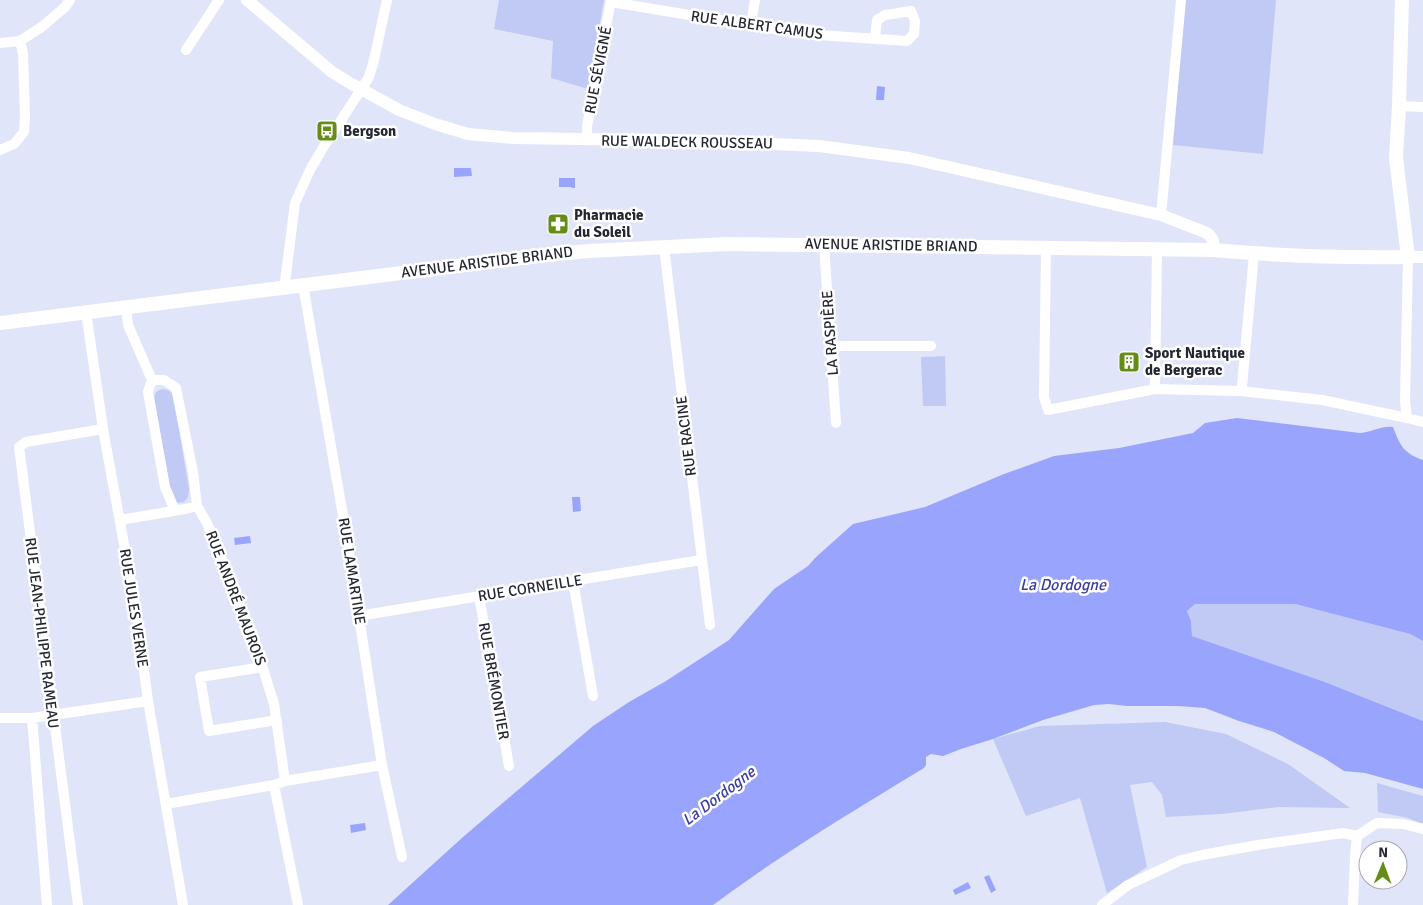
<svg xmlns="http://www.w3.org/2000/svg" width="1423" height="905" font-family="Signika,sans-serif">
<rect width="100%" height="100%" fill="#e1e5f9"/>
<path fill="#c1c9f5" d="M499 0H604L588 89 551 78 553 41 494 29Z
M1185 0H1276L1263 154 1173 145Z
M945 356 946 406H923L921 357Z
M162 389 168 390 173 394 189 489 188 497 184 502 178 503 172 499 154 398 156 392Z
M1195 604H1295L1410 634 1423 641V721L1325 682 1192 636 1191 621 1187 611Z
M1165 722 1226 734 1288 764 1350 808 1278 807 1222 814 1166 817 1162 795 1152 782 1130 785 1147 867 1107 893 1080 798 1026 816 993 739 1040 726Z
M1377 783 1423 796V824L1408 818 1378 812Z"/>
<path fill="#99a5fd" d="M877 86 885 87 884 100H876Z
M454 168H471L472 176 454 177Z
M559 178H575V188H572L571 187H559Z
M1237 418 1360 433C1371 432 1384 425 1393 427 1400 445 1403 453 1423 460V641L1410 634 1295 604H1195L1187 611 1191 621 1192 636 1325 682 1423 721V789L1365 773 1344 771 1324 758 1274 732 1239 721 1205 708 1178 706H1127L1109 704 1094 705 1043 720 993 739 961 749 943 756 931 754 926 757V765L924 768C853 811 780 855 713 905H388L463 837 593 726 629 702 666 681 729 640 774 589 808 566 815 558 853 524 925 507 1004 474 1054 456 1119 448 1193 433 1205 423Z
M572 497H580L581 511 573 512Z
M250 536 251 543 235 545 234 538Z
M365 823 366 830 351 833 350 825Z
M989 875 996 890 991 893 984 877Z
M968 882 971 888 955 895 953 890Z"/>
<g fill="none" stroke-linecap="round" stroke-linejoin="round">
<path stroke="#fff" stroke-width="10" d="M611 2 804 34 907 41 914 34 915 21 911 11 885 15 877 20 875 38
M751 25 755 0
M0 43 20 41 43 26 65 7 70 0
M186 50 219 0
M1399 106 1423 107
M587 140V126L611 0
M0 150 14 144 24 132 25 117 23 53 20 41
M1161 215 1181 0
M824 244 836 423
M664 247 710 625
M1046 247 1044 397 1048 410 1155 389 1240 391 1322 400 1407 418 1423 422
M303 285 346 533 382 765 402 857
M286 287 285 282 295 203 310 170 324 146 342 119 369 77 374 60 387 0
M126 307 128 325 152 380H164L176 388 193 472 197 506
M86 312 103 429 136 610 148 701 183 905
M831 346H931
M152 380 148 392 165 487 175 511
M1155 389 1157 250
M1240 391 1242 386 1254 254
M1407 418 1405 401 1408 257
M120 520 185 509 197 506 207 523 253 636 274 704 285 781
M573 581 593 696
M479 596 509 766
M358 616 701 560
M263 667 200 677 209 731 277 720
M0 718H32L148 701
M32 718 47 905
M274 785 298 905
M166 804 274 785 285 781 382 765
M1357 836 1377 823 1403 824 1423 829
M78 905 19 447 26 442 103 429
M1102 905 1128 885 1181 860 1202 855 1258 845 1343 833 1357 836
M1353 905 1355 857 1357 836"/>
<path stroke="#fff" stroke-width="12" d="M247 0 332 72 350 83 399 110 435 124 468 134 513 138 710 141 819 146 909 158 1161 215 1207 233C1213 238 1214 242 1214 250
M1408 257H1423"/>
<path stroke="#fff" stroke-width="14" d="M0 323 546 255 589 251 727 244 1214 250C1278 256 1343 258 1408 257L1396 158 1399 106 1402 0"/>
</g>
<defs>
<g id="bus-square" transform="scale(1.125)"><rect x="-9" y="-9" width="18" height="18" rx="4" fill="#678c16" stroke="#fff"/><path d="M-5-6H5V4H4V6H2V4H-2V6H-4V4H-5ZM-3.5-4V0h7V-4ZM-3.5 1.2v1.5H-2V1.2ZM2 1.2v1.5H3.5V1.2Z" fill="#fff"/></g>
<g id="pharmacy-square" transform="scale(1.125)"><rect x="-9" y="-9" width="18" height="18" rx="4" fill="#678c16" stroke="#fff"/><path d="M-2-6h4v4h4v4h-4v4h-4v-4h-4v-4h4Z" fill="#fff"/></g>
<g id="building-square" transform="scale(1.125)"><rect x="-9" y="-9" width="18" height="18" rx="4" fill="#678c16" stroke="#fff"/><path d="M-4-6H4V6H1V3H-1V6H-4ZM-2.5-4.3h1.7v1.8h-1.7ZM.8-4.3h1.7v1.8H.8ZM-2.5-1h1.7V.8h-1.7ZM.8-1h1.7V.8H.8Z" fill="#fff"/></g>
</defs>
<g fill-rule="evenodd">
<use href="#bus-square" x="327" y="131"/>
<use href="#pharmacy-square" x="558" y="224"/>
<use href="#building-square" x="1129" y="362"/>
</g>
<g text-anchor="middle" dominant-baseline="central" stroke-width="5" stroke-linejoin="round" paint-order="stroke">
<g font-size="15" fill="#242632" stroke="#fff">
<text transform="translate(757 25) rotate(8)">RUE ALBERT CAMUS</text>
<text transform="translate(598 70) rotate(-79)">RUE SÉVIGNÉ</text>
<text transform="translate(687 142) rotate(1)">RUE WALDECK ROUSSEAU</text>
<text transform="translate(891 245) rotate(1)">AVENUE ARISTIDE BRIAND</text>
<text transform="translate(487 262) rotate(-7)">AVENUE ARISTIDE BRIAND</text>
<text transform="translate(830 333) rotate(-94)">LA RASPIÈRE</text>
<text transform="translate(686 436) rotate(-97)">RUE RACINE</text>
<text transform="translate(352 571) rotate(81)">RUE LAMARTINE</text>
<text transform="translate(530 588) rotate(-9)">RUE CORNEILLE</text>
<text transform="translate(236 598) rotate(69)">RUE ANDRÉ MAUROIS</text>
<text transform="translate(134 608) rotate(81)">RUE JULES VERNE</text>
<text transform="translate(42 633) rotate(83)">RUE JEAN-PHILIPPE RAMEAU</text>
<text transform="translate(494 681) rotate(80)">RUE BRÉMONTIER</text>
</g>
<g font-size="15" font-weight="bold" fill="#242632" stroke="#fff" text-anchor="start">
<text x="343" y="131">Bergson</text>
<text x="574" y="215">Pharmacie<tspan x="574" dy="17">du Soleil</tspan></text>
<text x="1145" y="353">Sport Nautique<tspan x="1145" dy="17">de Bergerac</tspan></text>
</g>
<g font-size="16" font-style="italic" fill="#3b3ca0" stroke="#fff">
<text x="1063" y="585">La Dordogne</text>
<text transform="translate(719 796) rotate(-37)">La Dordogne</text>
</g>
</g>
<g transform="translate(1383 865) rotate(1)"><circle r="24" fill="#ffffff" stroke="#a7a8ad"/>
<path d="M0-4L9 19L0 12L-9 19Z" fill="#678c16"/>
<text y="-8" font-size="14" font-weight="bold" text-anchor="middle" fill="#242632">N</text>
</g>
</svg>
